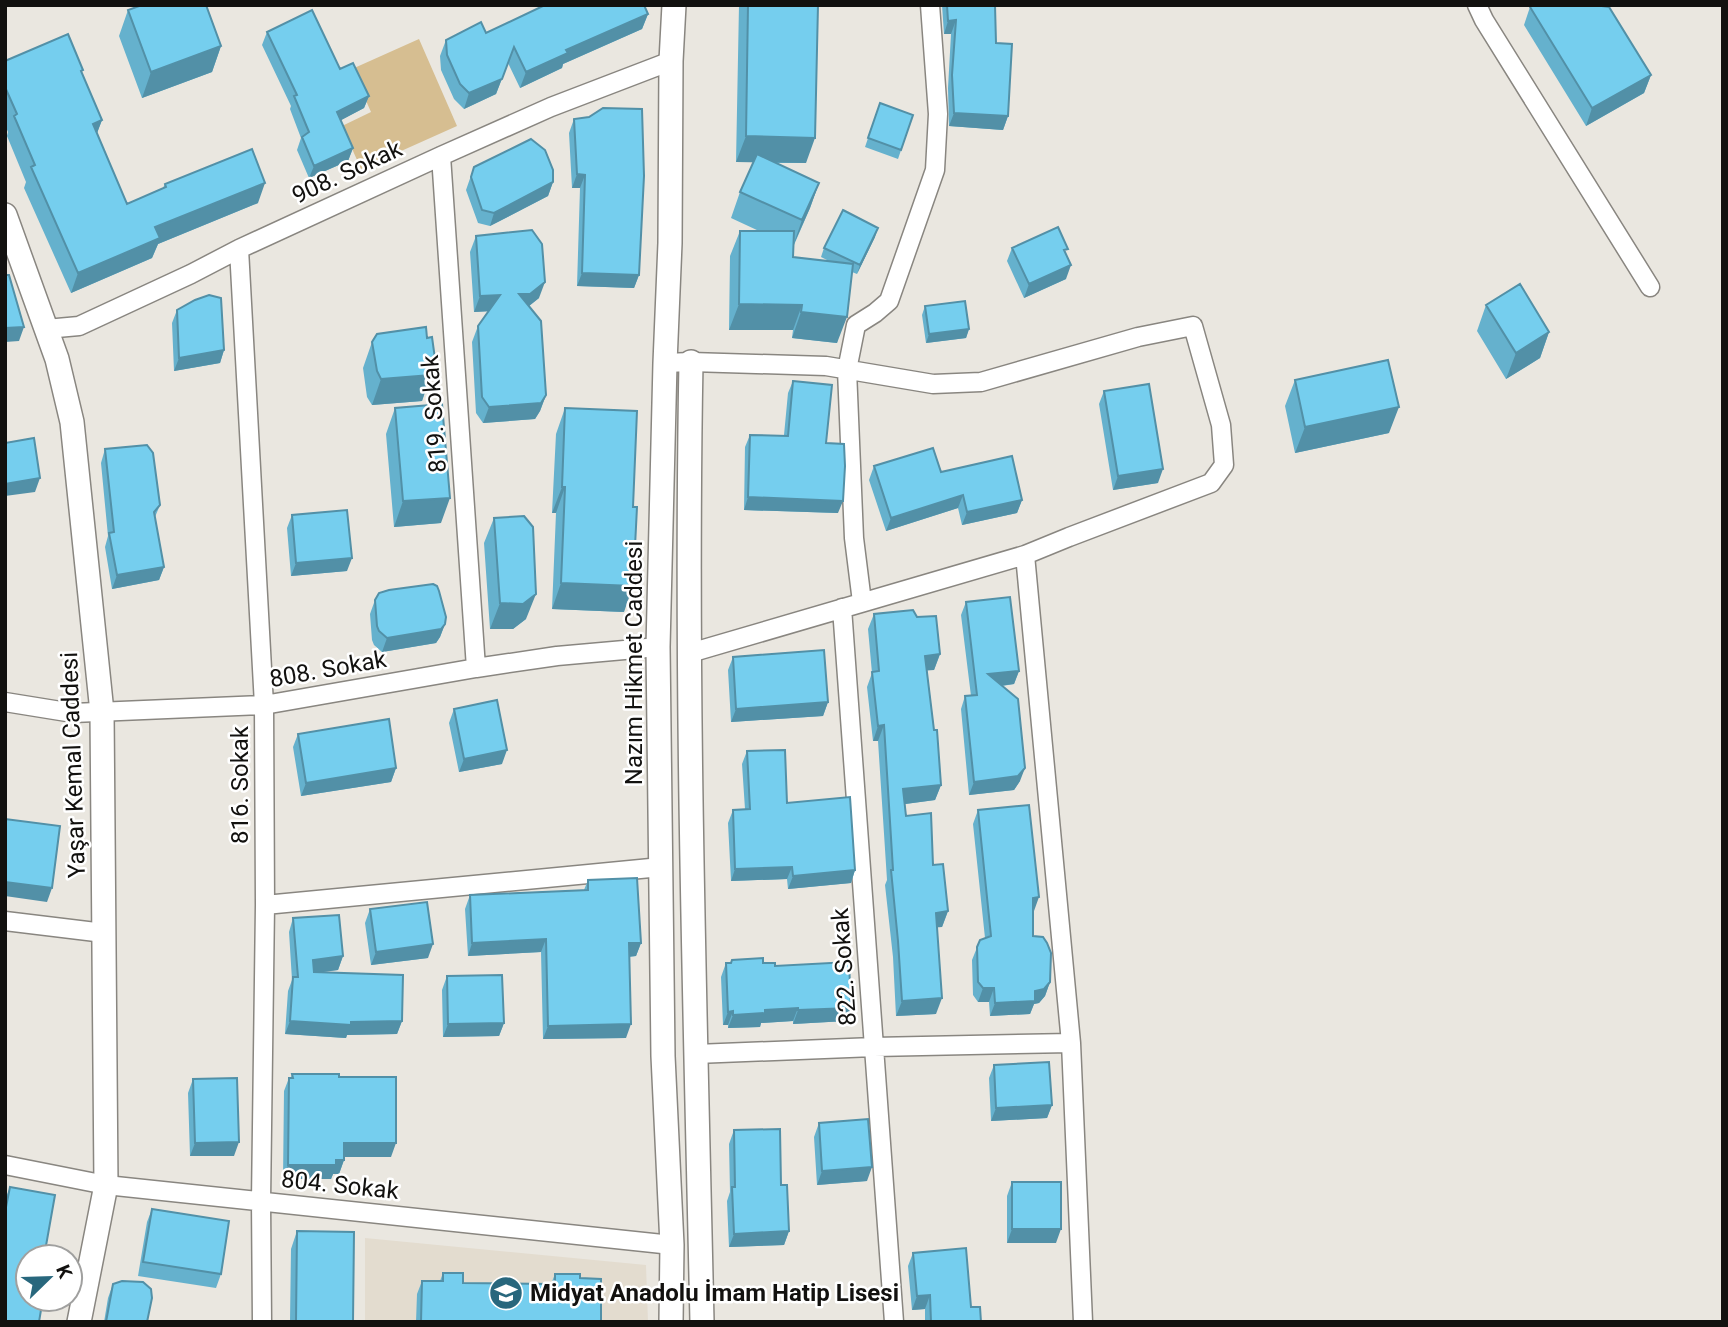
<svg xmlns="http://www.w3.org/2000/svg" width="1728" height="1327" font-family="Roboto,sans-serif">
<rect width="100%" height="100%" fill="#eae7e0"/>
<path fill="#e3dccf" d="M365 1238 646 1265 648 1322H365Z"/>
<path fill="#d6be91" d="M419 39 457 126 361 169 342 126 371 112 352 69Z"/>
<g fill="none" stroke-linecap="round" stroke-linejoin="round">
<g stroke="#898680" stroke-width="21">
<path id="minor" d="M1477 5 1484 20 1650 287
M441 156 476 668
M239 249 264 705 265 905 261 1201 262 1322
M46 329 79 326 191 274 239 249 441 156 551 107 671 61
M665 363 691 362 826 366 933 384 981 382 1138 337 1193 326 1221 425 1224 465 1211 483 1069 537 1025 555 690 653
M1025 555 1071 1043 1083 1322
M862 602 854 538 847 370 856 325 875 313 889 301 935 170 938 114 930 5
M842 608 894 1322
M5 702 73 713 264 705 476 668 557 656 658 647
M265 905 661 867
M5 921 104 933
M696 1054 874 1047 1071 1043
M5 1165 106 1185 672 1245"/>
</g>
<g stroke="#898680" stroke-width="26">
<path id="tertiary" d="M5 215 57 359 72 422 102 712 106 1185 79 1322
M691 362C685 682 695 1002 702 1322
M671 1322 672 1245 663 1056 658 647 665 363 670 243 671 61 674 5"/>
</g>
<use href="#minor" stroke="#fff" stroke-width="18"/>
<use href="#tertiary" stroke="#fff" stroke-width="23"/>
</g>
<path fill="#65b1cd" d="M739 5H818L806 163H776L819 183 810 208 794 245 793 257 829 261 821 257 824 248 875 237 857 274 852 272 837 343 792 338 793 330H729L730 256 740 231H759L731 218 740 192 754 162H736Z
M942 5H995L996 43 1008 116 1003 130 949 126 948 88 951 34H944Z
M1530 7 1651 75 1644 93 1586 126 1524 25Z
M128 10 221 46 212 72 142 98 119 36Z
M648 14 642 29 563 64 562 68 520 88 508 63 496 94 464 109 454 99 441 70 440 56 446 40 486 33Z
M267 32 340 69 369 96 364 108 341 120 353 148 348 161 309 178 297 150 301 138 290 109 291 106 262 45Z
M5 61 82 74 102 120 97 133 127 204 163 188 165 184 258 203 158 244 152 258 71 293 24 188 26 182 7 136 8 132 5 125Z
M880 103 913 115 898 159 865 147Z
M574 119 639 275 634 288 577 286 580 188H572L569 133Z
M474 167 553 182 548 196 490 226 478 223 466 190Z
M476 236 539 298 529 306 546 395 540 411 535 419 483 423 476 413 472 342 478 326 488 311 474 312 470 252Z
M1012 248 1066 254V279L1024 298 1007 261Z
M1486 305 1549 332 1540 358 1506 379 1477 331Z
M925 306 969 329 966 338 926 343 922 315Z
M177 310 224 350 220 363 174 371 172 323Z
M427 338 436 366 427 392H425L422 401 372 405 367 397 363 368 372 342Z
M1295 380 1389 433 1295 453 1285 406Z
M793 381 826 443 838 513 744 510 745 447 750 435H784L788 393Z
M1104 391 1158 483 1113 490 1099 404Z
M395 408 441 523 394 527 386 434Z
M565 408 633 507 624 612 552 609 556 513H552L556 434Z
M105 449 160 505 155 517 164 567 159 580 112 589 105 547 108 536 101 463Z
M874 466 941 472 1022 500 1017 513 962 525 958 508 886 531 869 480Z
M292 515 347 571 291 576 287 528Z
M494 518 526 619 513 629H490L484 543Z
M375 600 445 624 440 637 436 643 382 652 374 645 372 640 370 614Z
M966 602 1019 671 1014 684 1002 686 1020 781 1014 790 969 795 961 709 965 696H971L961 615Z
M874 614 917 617 940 654 934 670H927L941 785 935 800 905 804 906 816 933 865 948 911 942 927H937L936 1014 896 1016 893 957 885 885 887 880 878 741H873L867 687 872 673 868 629Z
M733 657 828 702 823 716 731 722 728 670Z
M454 709 502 764 459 772 449 723Z
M298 734 396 768 391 782 301 796 293 747Z
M747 751 787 803 855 870 851 883 788 889 787 879 731 881 728 823 733 810 745 809 742 764Z
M978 810 1034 911H1033V936L1050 982 1045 996 1039 1003 1034 1004 1030 1014 990 1016 989 1002H978L973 995 972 960 980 940 985 938 973 824Z
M588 880 641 943 636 956 629 957 626 1038 543 1039 541 952 468 956 465 909 470 895 584 890Z
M370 909 428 958 371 965 365 923Z
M293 918 343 956 338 970 319 972 402 1021 397 1034 347 1035 346 1038 285 1034 288 991 292 980 289 932Z
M726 963H763L775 966 846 1021 793 1024V1021L761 1023 760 1027 728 1028V1025H723L721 977Z
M447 976 504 1023 499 1036 443 1037 442 990Z
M994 1065 1052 1105 1047 1118 991 1121 989 1078Z
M292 1074 339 1077 391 1157H344V1160L339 1174H333L331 1179H283L284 1091 289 1078H291Z
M193 1079 234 1156H190L188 1093Z
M819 1123 867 1181 817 1185 814 1137Z
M734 1130 781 1185 789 1231 784 1245 729 1247 727 1201 730 1192 729 1144Z
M1012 1182 1056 1243H1007V1196Z
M10 1187 35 1302 5 1322V1200Z
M152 1209 221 1274 216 1288 138 1276 147 1222Z
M297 1231 353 1322H290L291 1249Z
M913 1253 971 1307 981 1322H925V1309L912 1310 908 1266Z
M443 1273 463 1283 551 1284 555 1274 580 1278 601 1322H416L417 1294 422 1281H440Z
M113 1284 147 1322H104L108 1298Z"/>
<path fill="#5290a7" d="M648 14 642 29 563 64 562 68 520 88 526 72 566 50Z
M956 20 951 34H944L948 21Z
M221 46 212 72 142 98 151 72Z
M508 63 496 94 464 109 469 93Z
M1651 75 1644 93 1586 126 1592 108Z
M369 96 364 108 332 125 337 112Z
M954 113 1008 116 1003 130 949 126Z
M102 120 94 141 93 124Z
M746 136 815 138 806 163 736 162Z
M353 148 348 161 309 178 314 166Z
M577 174 585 175 580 188H572Z
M553 182 548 196 490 226 494 213Z
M265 183 258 203 158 244 152 258 71 293 78 273 155 227Z
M819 183 810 208 793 246 802 220Z
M878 228 875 237 857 274 860 265Z
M1071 265 1066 279 1024 298 1029 284Z
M582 273 639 275 634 288 577 286Z
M545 282 539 298 524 310 519 294Z
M500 295 495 311 474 312 480 296Z
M739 304 802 305 793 330H729Z
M801 312 847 317 837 343 792 338Z
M24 327 19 341 5 342V328Z
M969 329 966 338 926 343 929 334Z
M1549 332 1540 358 1506 379 1516 353Z
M224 350 220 363 174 371 179 358Z
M436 366 427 392H425L422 401 372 405 381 379Z
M546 395 540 411 535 419 483 423 489 407Z
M1399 407 1389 433 1295 453 1305 427Z
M1163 469 1158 483 1113 490 1118 476Z
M40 478 35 492 5 496V484Z
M562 487H565L556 513H552Z
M963 495 958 508 886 531 891 518Z
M748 497 843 501 838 513 744 510Z
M450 498 441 523 394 527 403 501Z
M1022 500 1017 513 962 525 967 512Z
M352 558 347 571 291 576 296 563Z
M164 567 159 580 112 589 117 575Z
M561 583 633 586 624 612 552 609Z
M536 594 526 619 513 629H490L500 603Z
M445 624 440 637 436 643 382 652 387 638Z
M940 654 934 670 920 671 925 656Z
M1019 671 1014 684 983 688 988 674Z
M828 702 823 716 731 722 736 709Z
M884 725 878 741H873L878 726Z
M507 750 502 764 459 772 464 759Z
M396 768 391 782 301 796 306 783Z
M1025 768 1020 781 1014 790 969 795 974 782Z
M941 785 935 800 898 805 903 789Z
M792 867 787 879 731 881 735 869Z
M855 870 851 883 788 889 793 876Z
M5 882 52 888 47 902 5 896Z
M1039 897 1034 911 1028 912 1033 898Z
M948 911 942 927 930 928 936 913Z
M546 939 541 952 468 956 472 943Z
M629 943H641L636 956 624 957Z
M433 944 428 958 371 965 376 952Z
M343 956 338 970 309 974 313 960Z
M1050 982 1045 996 1039 1003 1034 1004 1030 1014 990 1016 995 1003 1035 991Z
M983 988H994L989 1002H978Z
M942 998 936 1014 896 1016 902 1001Z
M798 1008 793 1021 761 1023 760 1027 728 1028 733 1015 765 1010Z
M851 1008 846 1021 793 1024 798 1010Z
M733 1011 728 1025H723L728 1012Z
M290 1021 351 1022 402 1021 397 1034 347 1035 346 1038 285 1034Z
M504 1023 499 1036 443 1037 448 1024Z
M631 1024 626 1038 543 1039 548 1026Z
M1052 1105 1047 1118 991 1121 996 1108Z
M239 1142 234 1156H190L195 1143Z
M344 1143H396L391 1157H340Z
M336 1160H344L339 1174H333L331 1179H283L288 1165Z
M872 1167 867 1181 817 1185 822 1171Z
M1012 1229H1061L1056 1243H1007Z
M789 1231 784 1245 729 1247 734 1234Z
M930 1295 925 1309 912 1310 917 1296Z"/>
<path fill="#75ceee" stroke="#5290a7" stroke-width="2" d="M142 5H206L221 46 151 72 128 10Z
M545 5H644L648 14 566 50 568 53 526 72 514 47 502 79 469 93 460 84 447 55 446 40 481 22 486 33Z
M748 5H818L815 138 746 136Z
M947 5H995L996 43 1012 44 1008 116 954 113 952 75 956 20 948 21Z
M1532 5H1594L1609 7 1651 75 1592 108 1530 7Z
M312 10 340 69 353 63 369 96 337 112 353 148 314 166 302 137 309 132 294 96 297 95 267 32Z
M68 34 83 70 81 71 102 120 93 124 127 204 166 187 165 184 252 149 265 183 155 227 160 238 78 273 31 167 35 165 14 116 17 114 5 87V61Z
M880 103 913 115 901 150 868 138Z
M603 108 642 109 644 176 639 275 582 273 585 175 577 174 574 119 589 117Z
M531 139 545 150 553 170V182L494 213 482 210 471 177 474 167Z
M757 154 819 183 802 220 740 192Z
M843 210 878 228 860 265 824 248Z
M1058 227 1068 249 1064 250 1071 265 1029 284 1012 248Z
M532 230 542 244 545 282 530 294H519L541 321 546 395 541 403 489 407 482 397 478 326 500 295 480 296 476 236Z
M740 231H794L793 257 853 264 847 317 801 312 802 305 739 304Z
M5 275H9L24 327 5 328Z
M1520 284 1549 332 1516 353 1486 305Z
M209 295 221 298 224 350 179 358 177 310 195 300Z
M965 301 969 329 929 334 925 306Z
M426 327 427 338 432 337 436 366 430 367 431 375 381 379 377 371 372 342 377 334Z
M1388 360 1399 407 1305 427 1295 380Z
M793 381 832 385 826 443 844 444 845 466 843 501 748 497 750 435 788 436Z
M1149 384 1163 469 1118 476 1104 391Z
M442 404 450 498 403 501 395 408Z
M565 408 637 411 633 507H637L633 586 561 583 565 487H562Z
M34 438 40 478 5 484V443Z
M147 445 153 453 160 505 154 512 164 567 117 575 109 533 114 532 105 449Z
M933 448 941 472 1012 456 1022 500 967 512 963 495 891 518 874 466Z
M347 510 352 558 296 563 292 515Z
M524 516 533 527 536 594 523 604 500 603 494 518Z
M433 584 437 586 439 591 446 617 445 624 441 629 387 638 379 631 377 626 375 600 379 593 389 590Z
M1010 597 1019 671 988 674 1018 699 1025 768 1018 776 974 782 965 696 977 695 966 602Z
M913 610 917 617 936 616 940 654 925 656 934 730H937L941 785 903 789 906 816 931 813 933 865 943 864 948 911 936 913 942 998 902 1001 898 941 891 870H893L884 725 878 726 872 672 879 671 874 614Z
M824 650 828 702 736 709 733 657Z
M497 700 507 750 464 759 454 709Z
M389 719 396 768 306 783 298 734Z
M785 750 787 803 850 797 855 870 793 876 792 867 735 869 733 810 750 809 747 751Z
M1029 805 1039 897 1033 898V936L1043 937 1047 943 1051 953 1050 982 1044 989 1035 991V1001L995 1003 994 988H983L978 982 977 947 980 940 991 936 978 810Z
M5 819 60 826 52 888 5 882Z
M637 878 641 943H629L631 1024 548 1026 546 939 472 943 470 895 588 890V880Z
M427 902 433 944 376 952 370 909Z
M339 915 343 956 313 960 314 972 403 975 402 1021 351 1022V1025L290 1021 293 977H298L293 918Z
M763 958V963H775V966L849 962 851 1008 798 1010V1008L765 1010V1013L733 1015V1011L728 1012 726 963H731L732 960Z
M502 975 504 1023 448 1024 447 976Z
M1049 1062 1052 1105 996 1108 994 1065Z
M292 1074H339V1077H396V1143H344V1160H336V1165H288L289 1078H293Z
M237 1078 239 1142 195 1143 193 1079Z
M868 1119 872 1167 822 1171 819 1123Z
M780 1129 781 1185H787L789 1231 734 1234 732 1187H735L734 1130Z
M1012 1182H1061V1229H1012Z
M10 1187 55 1195 44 1257H28V1299H36L35 1302 42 1304 39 1322H5V1212Z
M152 1209 229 1221 221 1274 143 1262Z
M297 1231 354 1232 353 1322H296Z
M966 1248 971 1307H980L981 1322H931L930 1295 917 1296 913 1253Z
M443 1273H463V1283L555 1284V1274H580V1278L601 1279V1322H421L422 1281H443Z
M122 1281 143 1282 151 1289 152 1298 147 1322H106L113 1284Z"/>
<defs>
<g id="school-disc" transform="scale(1.75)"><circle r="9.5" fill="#28677d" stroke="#fff"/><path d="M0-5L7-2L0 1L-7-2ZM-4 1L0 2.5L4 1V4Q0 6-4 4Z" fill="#fff"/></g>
</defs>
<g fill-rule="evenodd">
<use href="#school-disc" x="506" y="1293"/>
</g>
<g text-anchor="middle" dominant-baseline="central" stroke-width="5" stroke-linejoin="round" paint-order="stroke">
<g font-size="24" fill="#12110f" stroke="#fff">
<text transform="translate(347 172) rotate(-25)">908. Sokak</text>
<text transform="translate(434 414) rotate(-94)">819. Sokak</text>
<text transform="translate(634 663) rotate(-90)">Nazım Hikmet Caddesi</text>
<text transform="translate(328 669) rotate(-10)">808. Sokak</text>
<text transform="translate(73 765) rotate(-92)">Yaşar Kemal Caddesi</text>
<text transform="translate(240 785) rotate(-90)">816. Sokak</text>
<text transform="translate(844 967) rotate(-94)">822. Sokak</text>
<text transform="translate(340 1185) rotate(6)">804. Sokak</text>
</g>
<g font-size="24" font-weight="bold" fill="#12110f" stroke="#fff" text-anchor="start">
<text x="530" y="1293">Midyat Anadolu İmam Hatip Lisesi</text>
</g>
</g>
<rect width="1728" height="1327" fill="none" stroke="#12110f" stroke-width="14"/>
<g transform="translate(49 1278) rotate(67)"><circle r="33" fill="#ffffff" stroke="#a0a09f" stroke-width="2"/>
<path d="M0-5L12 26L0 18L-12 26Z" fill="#28677d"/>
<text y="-10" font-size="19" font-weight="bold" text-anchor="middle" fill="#12110f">K</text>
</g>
</svg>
